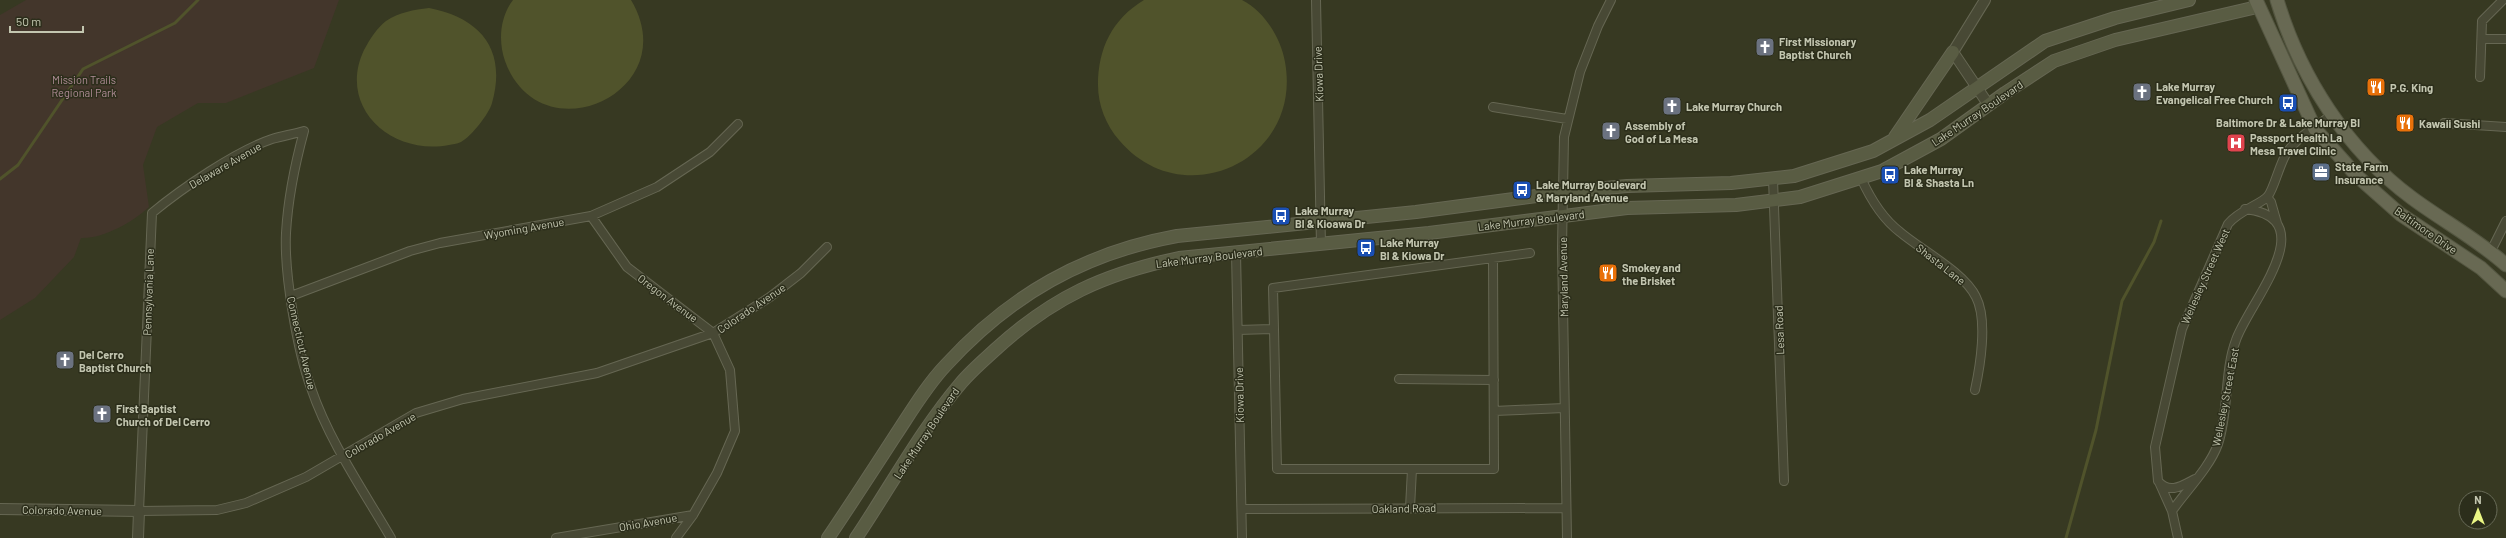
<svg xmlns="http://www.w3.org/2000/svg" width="2506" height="538" font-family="Barlow,sans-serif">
<rect width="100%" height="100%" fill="#373922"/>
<path fill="#43362b" d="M26 0H339L314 68 226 103H198L157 127 143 165 149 207C133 222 103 239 81 238L74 257 35 298 0 320V15Z"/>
<path fill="#50532b" d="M513 0H631C686 92 540 158 505 61 498 41 500 17 513 0Z
M1144 0H1242C1264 11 1281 38 1285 62 1303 160 1183 216 1119 140 1106 125 1098 105 1098 85 1098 49 1112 19 1144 0Z
M429 8C481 18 507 50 492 103 489 114 471 137 461 142 457 144 452 144 449 145 391 156 337 107 364 50 370 39 377 28 386 21 399 12 414 10 429 8Z"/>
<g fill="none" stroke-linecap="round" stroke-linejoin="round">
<path stroke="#50532b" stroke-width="3" d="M0 179 18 165 83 69 175 23 198 0
M2066 538 2096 430 2122 301 2154 242 2161 221"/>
<g stroke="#666753" stroke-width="10">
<path id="minor" d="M1316 0 1321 245
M2482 39H2506
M2480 77 2482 21 2503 0
M1493 107 1567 119
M2444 123 2506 127
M1861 178C1870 198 1883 219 1900 232 1921 250 1964 272 1976 297 1988 320 1980 367 1975 390
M1773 179 1784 481
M2267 197 2271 202 2277 223
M591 216 627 267 713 333 730 370 735 431 717 473 693 515 676 538
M2491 251 2506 221
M1236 253 1242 538
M291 296 410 251 440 243 591 216 657 187 710 152 738 124
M1274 329 1277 469H1494L1493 258
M1238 330 1274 329 1273 288 1530 253
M1399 379 1494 380
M1494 411 1564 408
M2195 479C2183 485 2170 495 2158 481L2155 447 2182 329 2228 224C2239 210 2262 204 2268 196 2274 188 2279 166 2286 154 2297 136 2316 128 2331 115
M2159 482 2172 511 2178 538
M1410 508 1412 469
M1242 509 1566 508
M2172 511C2186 491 2210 467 2218 444 2229 412 2224 371 2236 340 2248 304 2326 218 2245 209
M391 538C363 490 329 441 311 388 297 350 284 273 286 233 288 198 295 164 304 131 294 134 282 136 272 139 236 151 181 189 152 213L139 511 217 510 246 503 306 477 416 413 463 399 597 373 713 333 770 297 801 273 827 247
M556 538 693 515
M1567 538 1562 247 1564 137 1580 72 1598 26 1611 0"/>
</g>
<g stroke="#666753" stroke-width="12">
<path id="tertiary" d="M1985 0 1953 52 1988 104
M0 509 139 511 138 538"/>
</g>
<g stroke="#666753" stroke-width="14">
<path id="secondary" d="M1895 137 1953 52
M828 538C851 504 873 470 895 436 911 412 926 386 946 365 1010 295 1084 253 1177 236L1416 212 1574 191 1627 186 1731 183 1794 176 1873 151 1930 120 2045 41 2115 18 2189 0
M856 538C891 486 921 430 961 383 971 371 984 360 996 349 1053 297 1104 274 1179 258L1429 233 1627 208 1736 205 1800 197 1882 171 1941 139 2005 93 2054 61 2115 40 2257 7"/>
</g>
<g stroke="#545641" stroke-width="15">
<path id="primary" d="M2256 0 2315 129 2357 176 2400 214 2481 268 2506 291
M2277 0C2300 77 2347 150 2412 198 2443 221 2477 239 2506 265"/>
</g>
<use href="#minor" stroke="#484935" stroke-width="8"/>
<use href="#tertiary" stroke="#484935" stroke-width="10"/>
<use href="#secondary" stroke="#595c43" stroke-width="12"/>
<use href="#primary" stroke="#686953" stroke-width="13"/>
</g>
<defs>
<g id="church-square" transform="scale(1)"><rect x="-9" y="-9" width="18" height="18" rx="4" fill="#6b7280" stroke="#2c2e1b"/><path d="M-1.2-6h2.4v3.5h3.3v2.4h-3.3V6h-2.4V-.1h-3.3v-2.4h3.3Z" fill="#fff"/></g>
<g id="restaurant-square" transform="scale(1)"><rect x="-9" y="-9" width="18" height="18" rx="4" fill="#e8710a" stroke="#2c2e1b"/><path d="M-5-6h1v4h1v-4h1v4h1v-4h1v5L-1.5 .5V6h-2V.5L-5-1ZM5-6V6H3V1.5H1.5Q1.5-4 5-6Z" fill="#fff"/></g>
<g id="bus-square" transform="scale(1)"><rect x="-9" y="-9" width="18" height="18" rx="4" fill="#1a4fb4" stroke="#2c2e1b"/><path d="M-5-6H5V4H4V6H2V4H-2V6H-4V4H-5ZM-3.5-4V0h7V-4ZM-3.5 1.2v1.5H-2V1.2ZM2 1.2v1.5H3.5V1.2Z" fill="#fff"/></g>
<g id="hospital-square" transform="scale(1)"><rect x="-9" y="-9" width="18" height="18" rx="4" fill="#e0444e" stroke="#2c2e1b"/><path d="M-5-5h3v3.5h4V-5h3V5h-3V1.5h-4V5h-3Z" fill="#fff"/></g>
<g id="office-square" transform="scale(1)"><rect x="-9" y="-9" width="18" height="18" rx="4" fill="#5c6f8a" stroke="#2c2e1b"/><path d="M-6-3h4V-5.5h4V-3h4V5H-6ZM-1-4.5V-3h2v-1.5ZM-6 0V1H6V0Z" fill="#fff"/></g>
</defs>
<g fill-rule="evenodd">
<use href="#church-square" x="1765" y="47"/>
<use href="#restaurant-square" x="2376" y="87"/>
<use href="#church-square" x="2142" y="92"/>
<use href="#bus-square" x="2288" y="103"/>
<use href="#church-square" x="1672" y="106"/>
<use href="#restaurant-square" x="2405" y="123"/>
<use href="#church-square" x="1611" y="131"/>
<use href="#hospital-square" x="2236" y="143"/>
<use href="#office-square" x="2321" y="172"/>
<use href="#bus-square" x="1890" y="175"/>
<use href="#bus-square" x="1522" y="190"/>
<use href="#bus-square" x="1281" y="216"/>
<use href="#bus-square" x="1366" y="248"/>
<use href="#restaurant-square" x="1608" y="273"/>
<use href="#church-square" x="65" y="360"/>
<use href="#church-square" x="102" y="414"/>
</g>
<g text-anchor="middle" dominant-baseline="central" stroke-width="3" stroke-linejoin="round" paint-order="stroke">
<g font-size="11" font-weight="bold" fill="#c3c6b0" stroke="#2c2e1b" text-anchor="start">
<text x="1779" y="41">First Missionary<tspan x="1779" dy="13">Baptist Church</tspan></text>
<text x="2156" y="86">Lake Murray<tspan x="2156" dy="13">Evangelical Free Church</tspan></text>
<text x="2390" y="87">P.G. King</text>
<text x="1686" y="106">Lake Murray Church</text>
<text x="2288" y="122" text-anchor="middle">Baltimore Dr &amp; Lake Murray Bl</text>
<text x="2419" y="123">Kawaii Sushi</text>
<text x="1625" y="125">Assembly of<tspan x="1625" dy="13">God of La Mesa</tspan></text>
<text x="2250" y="137">Passport Health La<tspan x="2250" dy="13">Mesa Travel Clinic</tspan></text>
<text x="2335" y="166">State Farm<tspan x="2335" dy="13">Insurance</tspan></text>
<text x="1904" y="169">Lake Murray<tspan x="1904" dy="13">Bl &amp; Shasta Ln</tspan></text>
<text x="1536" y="184">Lake Murray Boulevard<tspan x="1536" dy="13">&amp; Maryland Avenue</tspan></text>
<text x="1295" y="210">Lake Murray<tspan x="1295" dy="13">Bl &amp; Kioawa Dr</tspan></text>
<text x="1380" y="242">Lake Murray<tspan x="1380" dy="13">Bl &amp; Kiowa Dr</tspan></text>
<text x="1622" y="267">Smokey and<tspan x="1622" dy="13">the Brisket</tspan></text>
<text x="79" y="354">Del Cerro<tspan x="79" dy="13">Baptist Church</tspan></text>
<text x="116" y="408">First Baptist<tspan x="116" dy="13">Church of Del Cerro</tspan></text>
</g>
<g font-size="11" fill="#c3c6b0" stroke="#2c2e1b">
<text transform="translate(1318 74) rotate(-92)">Kiowa Drive</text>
<text transform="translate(1977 113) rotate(-34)">Lake Murray Boulevard</text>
<text transform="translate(225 165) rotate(-30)">Delaware Avenue</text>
<text transform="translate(1531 220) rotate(-7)">Lake Murray Boulevard</text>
<text transform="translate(524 228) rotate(-10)">Wyoming Avenue</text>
<text transform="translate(2426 230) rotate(35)">Baltimore Drive</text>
<text transform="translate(1209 257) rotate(-7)">Lake Murray Boulevard</text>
<text transform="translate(1941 264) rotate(38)">Shasta Lane</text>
<text transform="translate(2205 276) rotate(-66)">Wellesley Street West</text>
<text transform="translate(1563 277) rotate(-91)">Maryland Avenue</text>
<text transform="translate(148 292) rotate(-88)">Pennsylvania Lane</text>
<text transform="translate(668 298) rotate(37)">Oregon Avenue</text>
<text transform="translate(751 308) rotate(-34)">Colorado Avenue</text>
<text transform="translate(1779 330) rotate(-92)">Lesa Road</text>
<text transform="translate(302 343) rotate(77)">Connecticut Avenue</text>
<text transform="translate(1239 395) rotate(-91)">Kiowa Drive</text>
<text transform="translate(2225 397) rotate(-79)">Wellesley Street East</text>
<text transform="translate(926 433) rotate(-56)">Lake Murray Boulevard</text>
<text transform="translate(380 435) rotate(-30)">Colorado Avenue</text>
<text transform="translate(1404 508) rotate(-1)">Oakland Road</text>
<text transform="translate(62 510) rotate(1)">Colorado Avenue</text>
<text transform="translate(648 522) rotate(-10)">Ohio Avenue</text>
</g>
<g font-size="11" fill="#b08d97" stroke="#2c2e1b">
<text x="84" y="79">Mission Trails<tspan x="84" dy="13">Regional Park</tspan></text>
</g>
</g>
<g transform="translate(2478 510)"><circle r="19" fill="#2c2e1b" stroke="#686b57"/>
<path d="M0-3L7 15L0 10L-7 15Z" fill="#eaf684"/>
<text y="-6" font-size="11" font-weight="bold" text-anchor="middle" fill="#c3c6b0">N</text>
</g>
<path d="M10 26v6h73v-6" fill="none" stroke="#c3c6b0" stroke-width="2"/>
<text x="16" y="26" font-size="12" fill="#c3c6b0" stroke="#2c2e1b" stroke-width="3" paint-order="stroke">50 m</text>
</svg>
